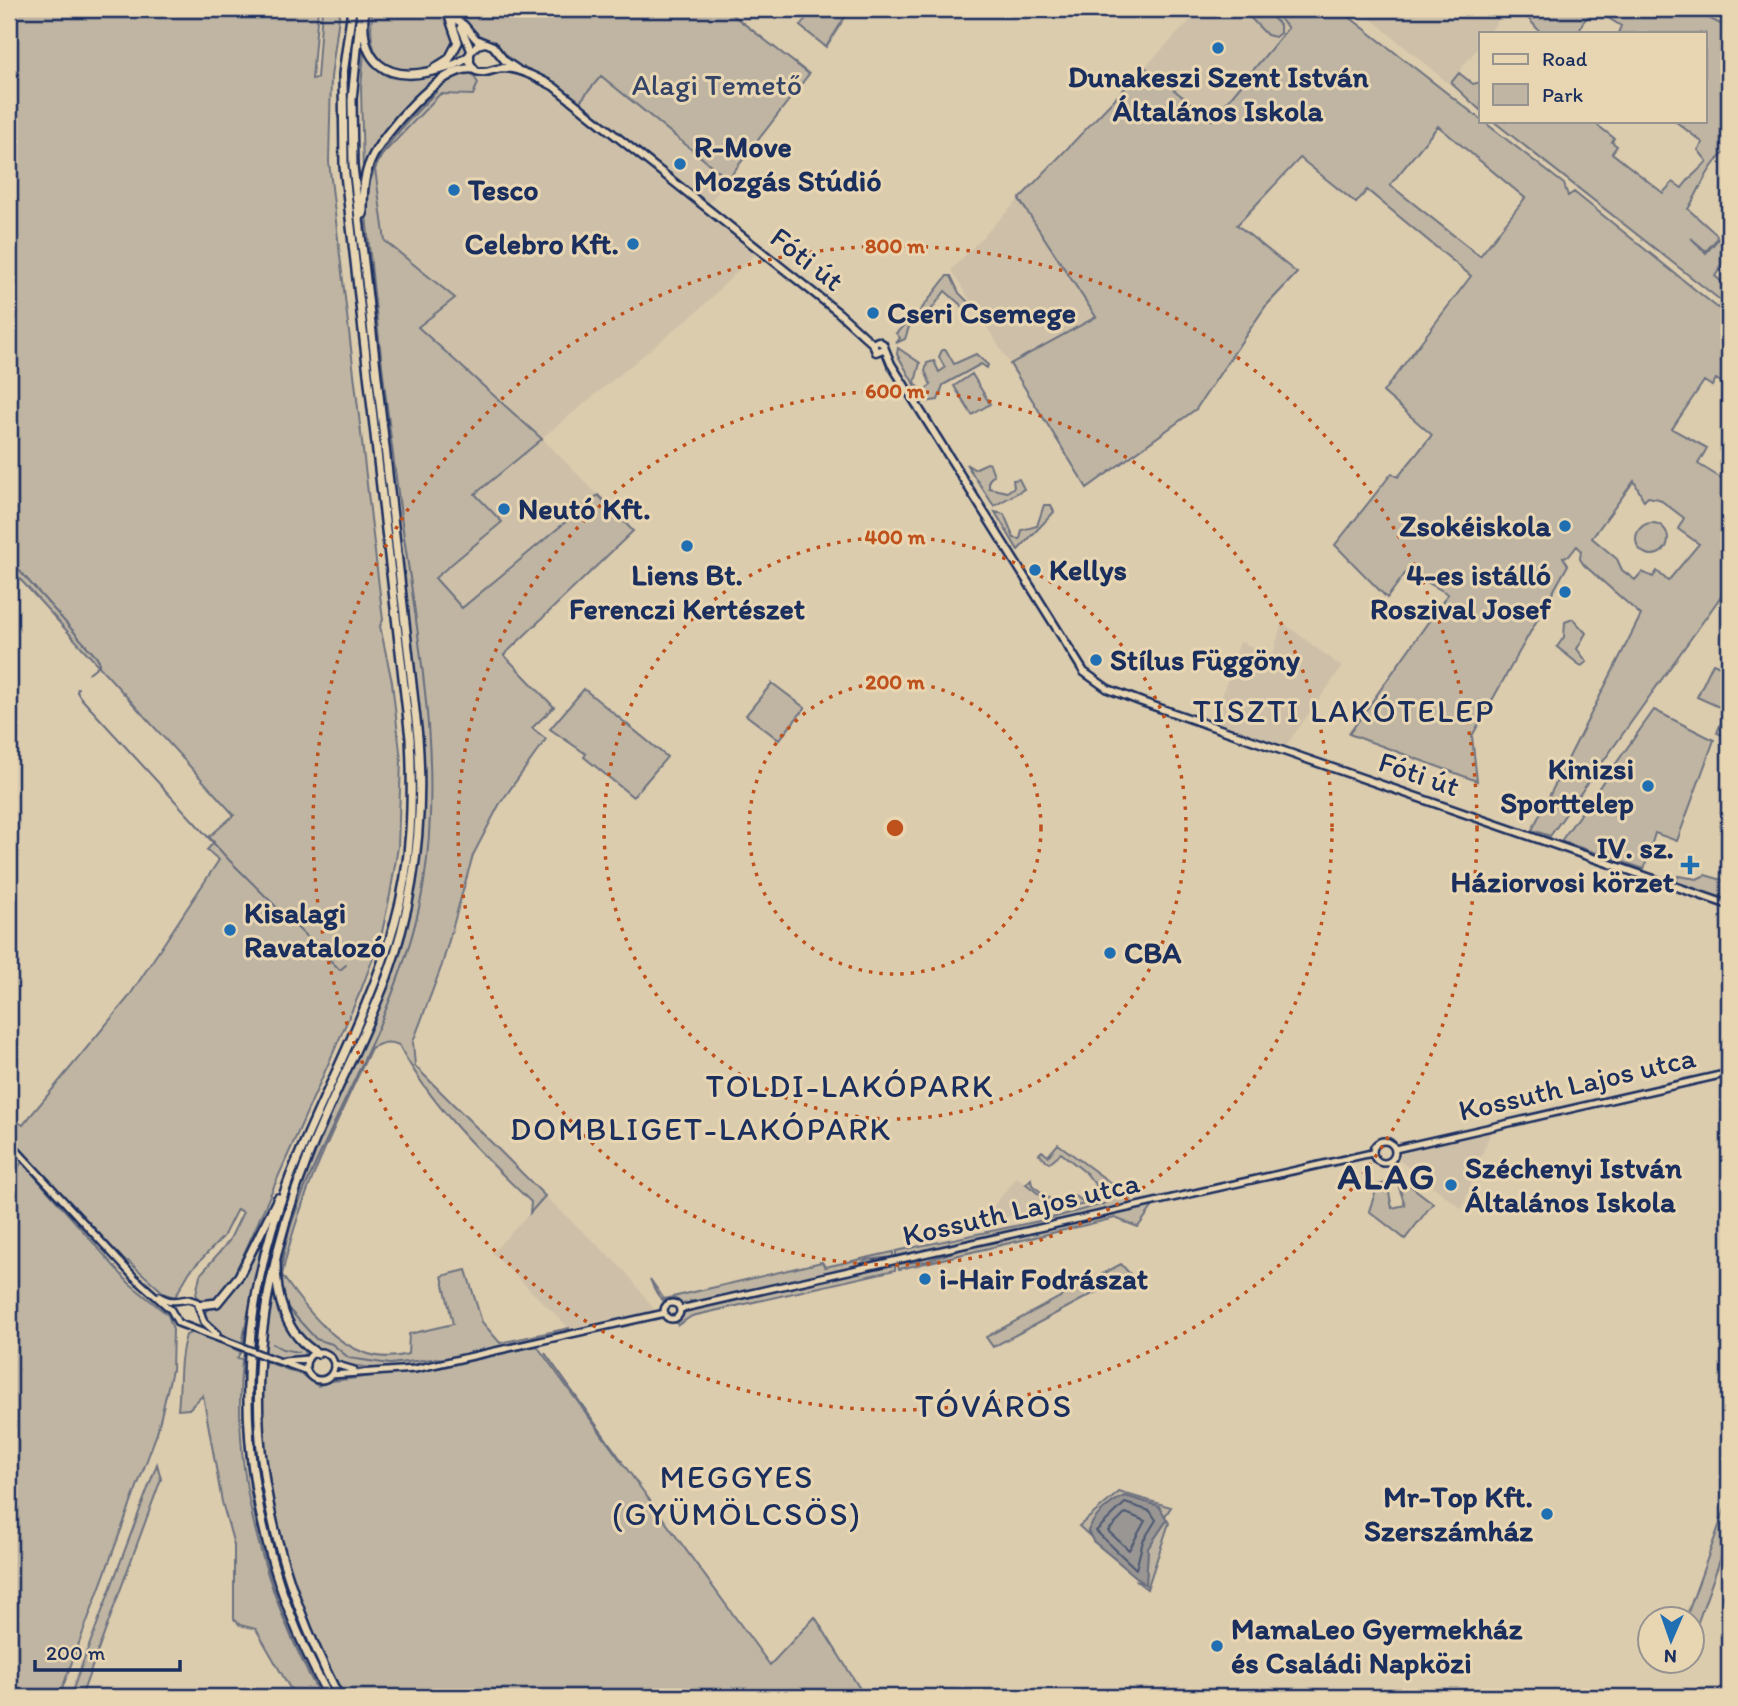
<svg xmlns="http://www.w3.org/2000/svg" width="1738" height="1706" font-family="Itim,sans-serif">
<rect width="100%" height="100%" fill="#dcccae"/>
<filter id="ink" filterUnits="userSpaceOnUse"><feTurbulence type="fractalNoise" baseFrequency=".0143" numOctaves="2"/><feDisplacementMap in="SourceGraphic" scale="14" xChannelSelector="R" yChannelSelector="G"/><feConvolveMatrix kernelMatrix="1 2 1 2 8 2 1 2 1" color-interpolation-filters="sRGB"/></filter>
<g filter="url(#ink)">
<path fill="#cec0a8" d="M1201 9H1304L1212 120 1145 67Z
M1359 9H1508L1489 33H1481V44L1449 84Z
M585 64 728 179 705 209 758 251 699 310 542 438 598 495 462 608 435 577 501 523 475 494 542 438 417 326 454 297 385 241 375 169 381 156 439 93 473 77H490L497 71 525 76 550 87Z
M1019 199 1097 317 1010 364 951 270Z
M1282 622 1342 667 1285 747 1213 722 1240 642 1273 654Z
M1491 1131 1462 1209 1399 1160 1401 1153Z
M1017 1177 1054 1206 996 1219V1224L989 1222 987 1216 991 1209Z
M545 1196 626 1272 655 1310 569 1328 492 1253Z"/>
<path fill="#bfb5a2" stroke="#6d7280" stroke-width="2" fill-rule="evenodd" d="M9 9H318L312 79 317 78 322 9H340L331 77 329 162 383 620 380 626 392 682 401 760 398 847 390 895 381 937 361 990 236 1272 224 1291 208 1303 201 1302 196 1294 200 1275 229 1241 243 1212 237 1209 223 1237 190 1271 175 1297 165 1294 128 1261 123 1262 9 1137V1117L23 1125 128 998 219 860 207 850 214 842 209 837 234 815 9 567Z
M373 9C418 9 446 0 468 48L464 56C456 63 444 65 433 68 383 83 365 55 373 9Z
M447 9H725L809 74 728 179 601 76 578 104 512 65 498 45 488 39H478Z
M793 9H827L845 17 826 47 800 26 806 18Z
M1242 9H1264L1280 25V33L1275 37 1267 35Z
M1272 9H1339L1564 184 1568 196 1574 192 1729 317V384L1727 386 1716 379 1712 386 1704 381 1672 429 1707 448 1698 464 1721 478 1729 467V585L1550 836 1532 830 1641 615 1584 565 1580 559 1581 550 1577 546 1569 556 1563 557 1568 565 1472 736 1477 781 1349 734 1448 594 1407 571 1387 598 1335 545 1392 473 1398 477 1432 435 1383 392 1471 276 1367 190 1356 203 1300 158 1237 225 1297 273 1265 307 1196 409 1087 488 1010 364 1096 317 1019 199 1145 67 1212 120 1288 28ZM1438 126 1525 198 1480 256 1390 185ZM1634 481 1644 501 1648 497 1659 499 1684 518 1678 529 1699 544 1668 581 1657 571 1653 577 1642 572 1635 580 1622 570 1617 559 1592 538Z
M1520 9H1595L1583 22 1579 33H1541Z
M1598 9H1690L1729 28V150C1708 163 1701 189 1688 209L1717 235 1716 240 1706 251 1691 238 1706 253 1719 238 1729 248V256L1715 276 1729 288V307L1493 121H1592L1614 138 1612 142 1617 146 1612 153 1663 193 1673 182 1682 188C1691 175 1699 171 1707 161L1698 150 1703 143 1675 121H1705V33H1618L1621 26 1597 11Z
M364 51C391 101 420 67 454 69L399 117 363 173 361 89Z
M471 72 478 83 473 95 440 94 381 156 375 169 385 241 455 298 418 327 542 439 475 494 502 522 435 578 462 608 598 495 633 531 504 655 554 707 532 728 546 739 499 805 473 855 442 965 413 1042 415 1066 545 1196 530 1213 531 1202C483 1156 430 1105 399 1045 388 1040 381 1043 371 1048 337 1122 299 1195 282 1275 310 1316 353 1370 408 1354L409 1334 453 1324 442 1276 466 1270 482 1322 500 1343 569 1328 568 1331 445 1359 435 1358 429 1362 383 1369 338 1364 329 1353 310 1347 293 1326 283 1308 278 1274 282 1241 311 1157 389 978 421 835 417 698 363 210 367 177 388 140 435 88 450 76Z
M1459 73 1473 84 1481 82V111L1451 83Z
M947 276H951L959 293 971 305 963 307 945 291 926 317 909 327 905 339 896 343 900 338 896 333 919 312Z
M898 348 920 363 915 382 922 392 931 385 925 371 927 363 934 361 939 372 945 368 939 357 942 350H946L954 364 976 354 988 365 987 368 981 364 943 385 938 400 924 402 897 354Z
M972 374 990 404 972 415 954 386Z
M987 463 990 464 994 475 989 480V488L1007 492 1014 487 1013 480 1019 479 1024 489 994 506 966 464 974 469Z
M1044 505H1051L1054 512 1018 550 995 512 1004 514 1014 538 1020 539 1022 530 1037 526Z
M1636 539a16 16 0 1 1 32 0a16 16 0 1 1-32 0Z
M1573 619 1586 633 1577 649 1587 662 1581 666 1557 647 1564 637 1565 622Z
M1713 663 1729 670V737L1717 733 1726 710 1697 697Z
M772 683 805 708 779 740 746 715Z
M584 689 667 757 633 797 584 757 586 754 550 729Z
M1654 710 1714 740 1677 841 1655 833 1644 869 1561 841Z
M1705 875 1729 882V902L1676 884 1678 876 1697 879Z
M1058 1144 1115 1186V1190L1103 1200 1054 1211V1206L1026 1184 1031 1179 1032 1185 1060 1207 1074 1195 1085 1203 1092 1198 1095 1200 1101 1192 1086 1173 1061 1153 1049 1163 1039 1154 1042 1151 1048 1156Z
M22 1162 129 1283 168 1315 173 1329 172 1370 157 1433 59 1697H9V1180Z
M1397 1181H1404L1433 1203 1405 1239 1369 1211 1378 1185 1387 1183 1392 1208 1405 1205Z
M1121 1191 1131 1198 1130 1205 896 1257V1251L1044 1220 1103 1204Z
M1153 1206 1138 1227 1115 1218 917 1265 899 1269 897 1264 926 1261 978 1244Z
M264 1232 242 1344 211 1329 204 1321V1313C238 1289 245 1269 264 1232Z
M893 1252V1257L866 1260 857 1266 703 1302 690 1301V1304C667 1309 658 1301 650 1279L664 1299 822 1262 825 1267Z
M895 1264V1270L692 1316 678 1325 672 1319 678 1313Z
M1121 1264 1130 1274 993 1347 986 1337Z
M272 1278 278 1312 305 1353 301 1359H282L263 1353Z
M196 1331 241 1352 237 1358 242 1359C231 1477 265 1595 321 1697H295L256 1629 240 1625 234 1619V1545L222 1502 203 1395 189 1409 178 1410C181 1385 178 1360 186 1335Z
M537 1346 770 1665 815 1617 865 1697H343C281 1595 260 1479 262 1360L302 1375 318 1386 332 1381 439 1368Z
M157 1464 161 1479 81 1697H70Z
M1119 1492 1171 1507 1165 1516 1158 1510 1088 1531 1092 1538 1079 1526Z
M1729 1498V1535L1694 1633 1692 1618H1686Z
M1167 1520 1169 1523 1147 1589 1135 1580 1146 1584 1148 1548Z"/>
<path fill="#999693" stroke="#676d7e" stroke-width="2" d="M1125 1496 1159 1506 1167 1520 1148 1548 1146 1585 1093 1541 1088 1531C1093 1517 1111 1501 1125 1496Z"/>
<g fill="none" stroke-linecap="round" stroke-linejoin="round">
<path stroke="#4d5873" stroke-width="2" d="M1125 1503 1150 1511 1156 1520 1143 1541 1136 1569 1096 1531Z
M1126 1513 1145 1521 1129 1550 1108 1531Z"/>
<path stroke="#676d7e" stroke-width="2" d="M367 195C374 151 407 122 437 91
M9 559 99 660V665L89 673
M78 688 77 692 80 697 229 860 340 970 346 965
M281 1288C278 1234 316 1164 338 1115 373 1041 411 964 424 882 442 763 419 642 402 523 388 421 376 318 366 215
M286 1306 316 1339 332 1344 349 1358 390 1364 432 1359
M245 1328C236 1464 256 1577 321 1697
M273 1344 282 1349 298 1352
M545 1353 622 1461"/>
<g stroke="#1b2f5e" stroke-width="10">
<path id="minor" d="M1373 1152a11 11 0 1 1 22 0a11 11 0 1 1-22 0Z
M9 1142 134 1277 171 1310 178 1323 242 1347
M1395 1149 1729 1073
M159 1296C170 1303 176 1301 188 1299L197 1302 204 1322 217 1334
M664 1311a8 8 0 1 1 16 0a8 8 0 1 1-16 0Z
M680 1309 1372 1153
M306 1366a14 14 0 1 1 28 0a14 14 0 1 1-28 0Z
M267 1357 307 1371
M284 1361 308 1359
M334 1364 354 1370
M331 1375 415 1369 665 1313"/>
</g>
<g stroke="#1b2f5e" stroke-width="11">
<path id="major" d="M441 9 464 25 476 39 493 46 505 61 517 69
M461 27 471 50
M485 43 477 45 470 53V63L476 71C487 75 493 68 504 68 521 69 538 78 553 86L839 313 873 344
M883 349 876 352 873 344 878 341 883 344 891 364 1084 672 1108 689 1142 702 1729 905"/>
</g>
<g stroke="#1b2f5e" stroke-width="12">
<path id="highway" d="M364 16C361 61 385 81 428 72 443 69 457 66 469 56
M435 68 449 59 458 42 448 13
M363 214C363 196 363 177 371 160 383 133 442 64 473 69
M276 1262C276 1296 285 1335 317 1353
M200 1305 217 1303 239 1276 278 1198
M329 1697C240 1533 220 1353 290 1177 324 1091 370 1011 395 922 412 863 413 799 410 738L344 166 343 74 352 9
M339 1697C244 1512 232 1351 308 1157 332 1096 364 1038 387 977 415 900 424 819 418 737L353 166 352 100 361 9"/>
</g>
<use href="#minor" stroke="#e8d6b3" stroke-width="5"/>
<use href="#major" stroke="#e8d6b3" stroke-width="6"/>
<use href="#highway" stroke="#e8d6b3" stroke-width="7"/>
<g stroke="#1b2f5e" stroke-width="10" stroke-linecap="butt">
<path id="minor-bridge" d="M242 1347 267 1357"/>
</g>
<use href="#minor-bridge" stroke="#e8d6b3" stroke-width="5"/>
</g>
</g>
<g fill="none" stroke="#bf511c" stroke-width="3.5" stroke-dasharray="3.5 7">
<circle cx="895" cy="828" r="146"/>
<circle cx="895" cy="828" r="291"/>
<circle cx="895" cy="828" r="437"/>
<circle cx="895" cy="828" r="582"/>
</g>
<g fill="#1f6fb2" stroke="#e8d6b3" stroke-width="2.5">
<circle cx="1218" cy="48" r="7"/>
<circle cx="680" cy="164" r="7"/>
<circle cx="454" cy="190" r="7"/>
<circle cx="633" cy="244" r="7"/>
<circle cx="873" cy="313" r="7"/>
<circle cx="504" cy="509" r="7"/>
<circle cx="1565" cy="526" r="7"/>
<circle cx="687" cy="546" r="7"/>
<circle cx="1035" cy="570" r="7"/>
<circle cx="1565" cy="592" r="7"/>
<circle cx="1096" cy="660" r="7"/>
<circle cx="1648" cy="786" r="7"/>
<path d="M1686.5 854.5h7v7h7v7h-7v7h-7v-7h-7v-7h7z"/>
<circle cx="230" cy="930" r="7"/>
<circle cx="1110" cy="953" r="7"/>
<circle cx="1451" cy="1185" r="7"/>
<circle cx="925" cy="1279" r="7"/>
<circle cx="1547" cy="1514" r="7"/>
<circle cx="1217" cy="1646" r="7"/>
</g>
<g text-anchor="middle" stroke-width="6" stroke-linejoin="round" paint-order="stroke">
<g font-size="30" font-weight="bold" fill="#1b2f5e" stroke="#e8d6b3" text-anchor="start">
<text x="1218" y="87" text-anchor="middle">Dunakeszi Szent István<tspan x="1218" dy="34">Általános Iskola</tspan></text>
<text x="694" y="157">R-Move<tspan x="694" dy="34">Mozgás Stúdió</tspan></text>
<text x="468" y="200">Tesco</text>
<text x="619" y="254" text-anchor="end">Celebro Kft.</text>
<text x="887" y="323">Cseri Csemege</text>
<text x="518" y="519">Neutó Kft.</text>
<text x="1551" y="536" text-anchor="end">Zsokéiskola</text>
<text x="1049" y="580">Kellys</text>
<text x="687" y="585" text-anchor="middle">Liens Bt.<tspan x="687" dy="34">Ferenczi Kertészet</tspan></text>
<text x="1551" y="585" text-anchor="end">4-es istálló<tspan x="1551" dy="34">Roszival Josef</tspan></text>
<text x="1110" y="670">Stílus Függöny</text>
<text x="1634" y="779" text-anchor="end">Kinizsi<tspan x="1634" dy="34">Sporttelep</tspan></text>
<text x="1674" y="858" text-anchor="end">IV. sz.<tspan x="1674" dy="34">Háziorvosi körzet</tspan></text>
<text x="244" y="923">Kisalagi<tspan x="244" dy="34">Ravatalozó</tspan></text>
<text x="1124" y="963">CBA</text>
<text x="1465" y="1178">Széchenyi István<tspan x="1465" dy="34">Általános Iskola</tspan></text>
<text x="939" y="1289">i-Hair Fodrászat</text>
<text x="1533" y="1507" text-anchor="end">Mr-Top Kft.<tspan x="1533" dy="34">Szerszámház</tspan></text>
<text x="1231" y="1639">MamaLeo Gyermekház<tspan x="1231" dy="34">és Családi Napközi</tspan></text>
</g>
<g font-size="30" fill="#344368" stroke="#e8d6b3">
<text x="717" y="95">Alagi Temető</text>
</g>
<g font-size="30" fill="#1b2f5e" stroke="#e8d6b3">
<text transform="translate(807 259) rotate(38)" y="10">Fóti út</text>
<text transform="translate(1419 774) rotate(19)" y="10">Fóti út</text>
<text transform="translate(1577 1084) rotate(-13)" y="10">Kossuth Lajos utca</text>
<text transform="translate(1021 1209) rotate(-13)" y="10">Kossuth Lajos utca</text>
</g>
<g font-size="32" letter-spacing="2" fill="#1b2f5e" stroke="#e8d6b3">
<text x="1344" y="722">TISZTI LAKÓTELEP</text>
<text x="850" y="1097">TOLDI-LAKÓPARK</text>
<text x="701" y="1140">DOMBLIGET-LAKÓPARK</text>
<text x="737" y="1488">MEGGYES<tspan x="737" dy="37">(GYÜMÖLCSÖS)</tspan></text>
</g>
<g font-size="33" letter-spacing="2" fill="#1b2f5e" stroke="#e8d6b3">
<text x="994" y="1417">TÓVÁROS</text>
</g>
<g font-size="37" font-weight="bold" letter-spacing="2" fill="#1b2f5e" stroke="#e8d6b3">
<text x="1387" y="1189">ALAG</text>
</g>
</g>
<circle cx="895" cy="828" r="10" fill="#bf511c" stroke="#e8d6b3" stroke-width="3.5"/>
<g font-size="21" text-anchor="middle" font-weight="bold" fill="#bf511c" stroke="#e8d6b3" stroke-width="6" stroke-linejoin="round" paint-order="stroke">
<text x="895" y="253">800 m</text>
<text x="895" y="398">600 m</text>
<text x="895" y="544">400 m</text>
<text x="895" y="689">200 m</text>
</g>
<rect width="1738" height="1706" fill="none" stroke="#e8d6b3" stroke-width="35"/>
<rect x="18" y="18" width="1703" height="1671" fill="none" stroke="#1b2f5e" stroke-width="2.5" filter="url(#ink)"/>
<rect x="1479" y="32" width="228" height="91" fill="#e8d6b3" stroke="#969391" stroke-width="2"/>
<rect x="1493" y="54" width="35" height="10" fill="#e8d6b3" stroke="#969391" stroke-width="2"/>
<text x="1542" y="66" font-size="21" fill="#1b2f5e">Road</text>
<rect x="1493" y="84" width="35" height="21" fill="#bfb5a2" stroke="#969391" stroke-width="2"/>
<text x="1542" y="102" font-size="21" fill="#1b2f5e">Park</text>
<g transform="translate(1671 1640) rotate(182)"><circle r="33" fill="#e8d6b3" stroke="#969391" stroke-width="2"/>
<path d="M0-5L12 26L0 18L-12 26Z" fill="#1f6fb2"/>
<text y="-10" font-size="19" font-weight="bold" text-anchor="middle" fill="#1b2f5e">N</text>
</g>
<path d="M35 1660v10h145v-10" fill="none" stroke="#1b2f5e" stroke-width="3.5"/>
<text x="46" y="1660" font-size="21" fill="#1b2f5e" stroke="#e8d6b3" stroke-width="5" paint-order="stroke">200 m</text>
</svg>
